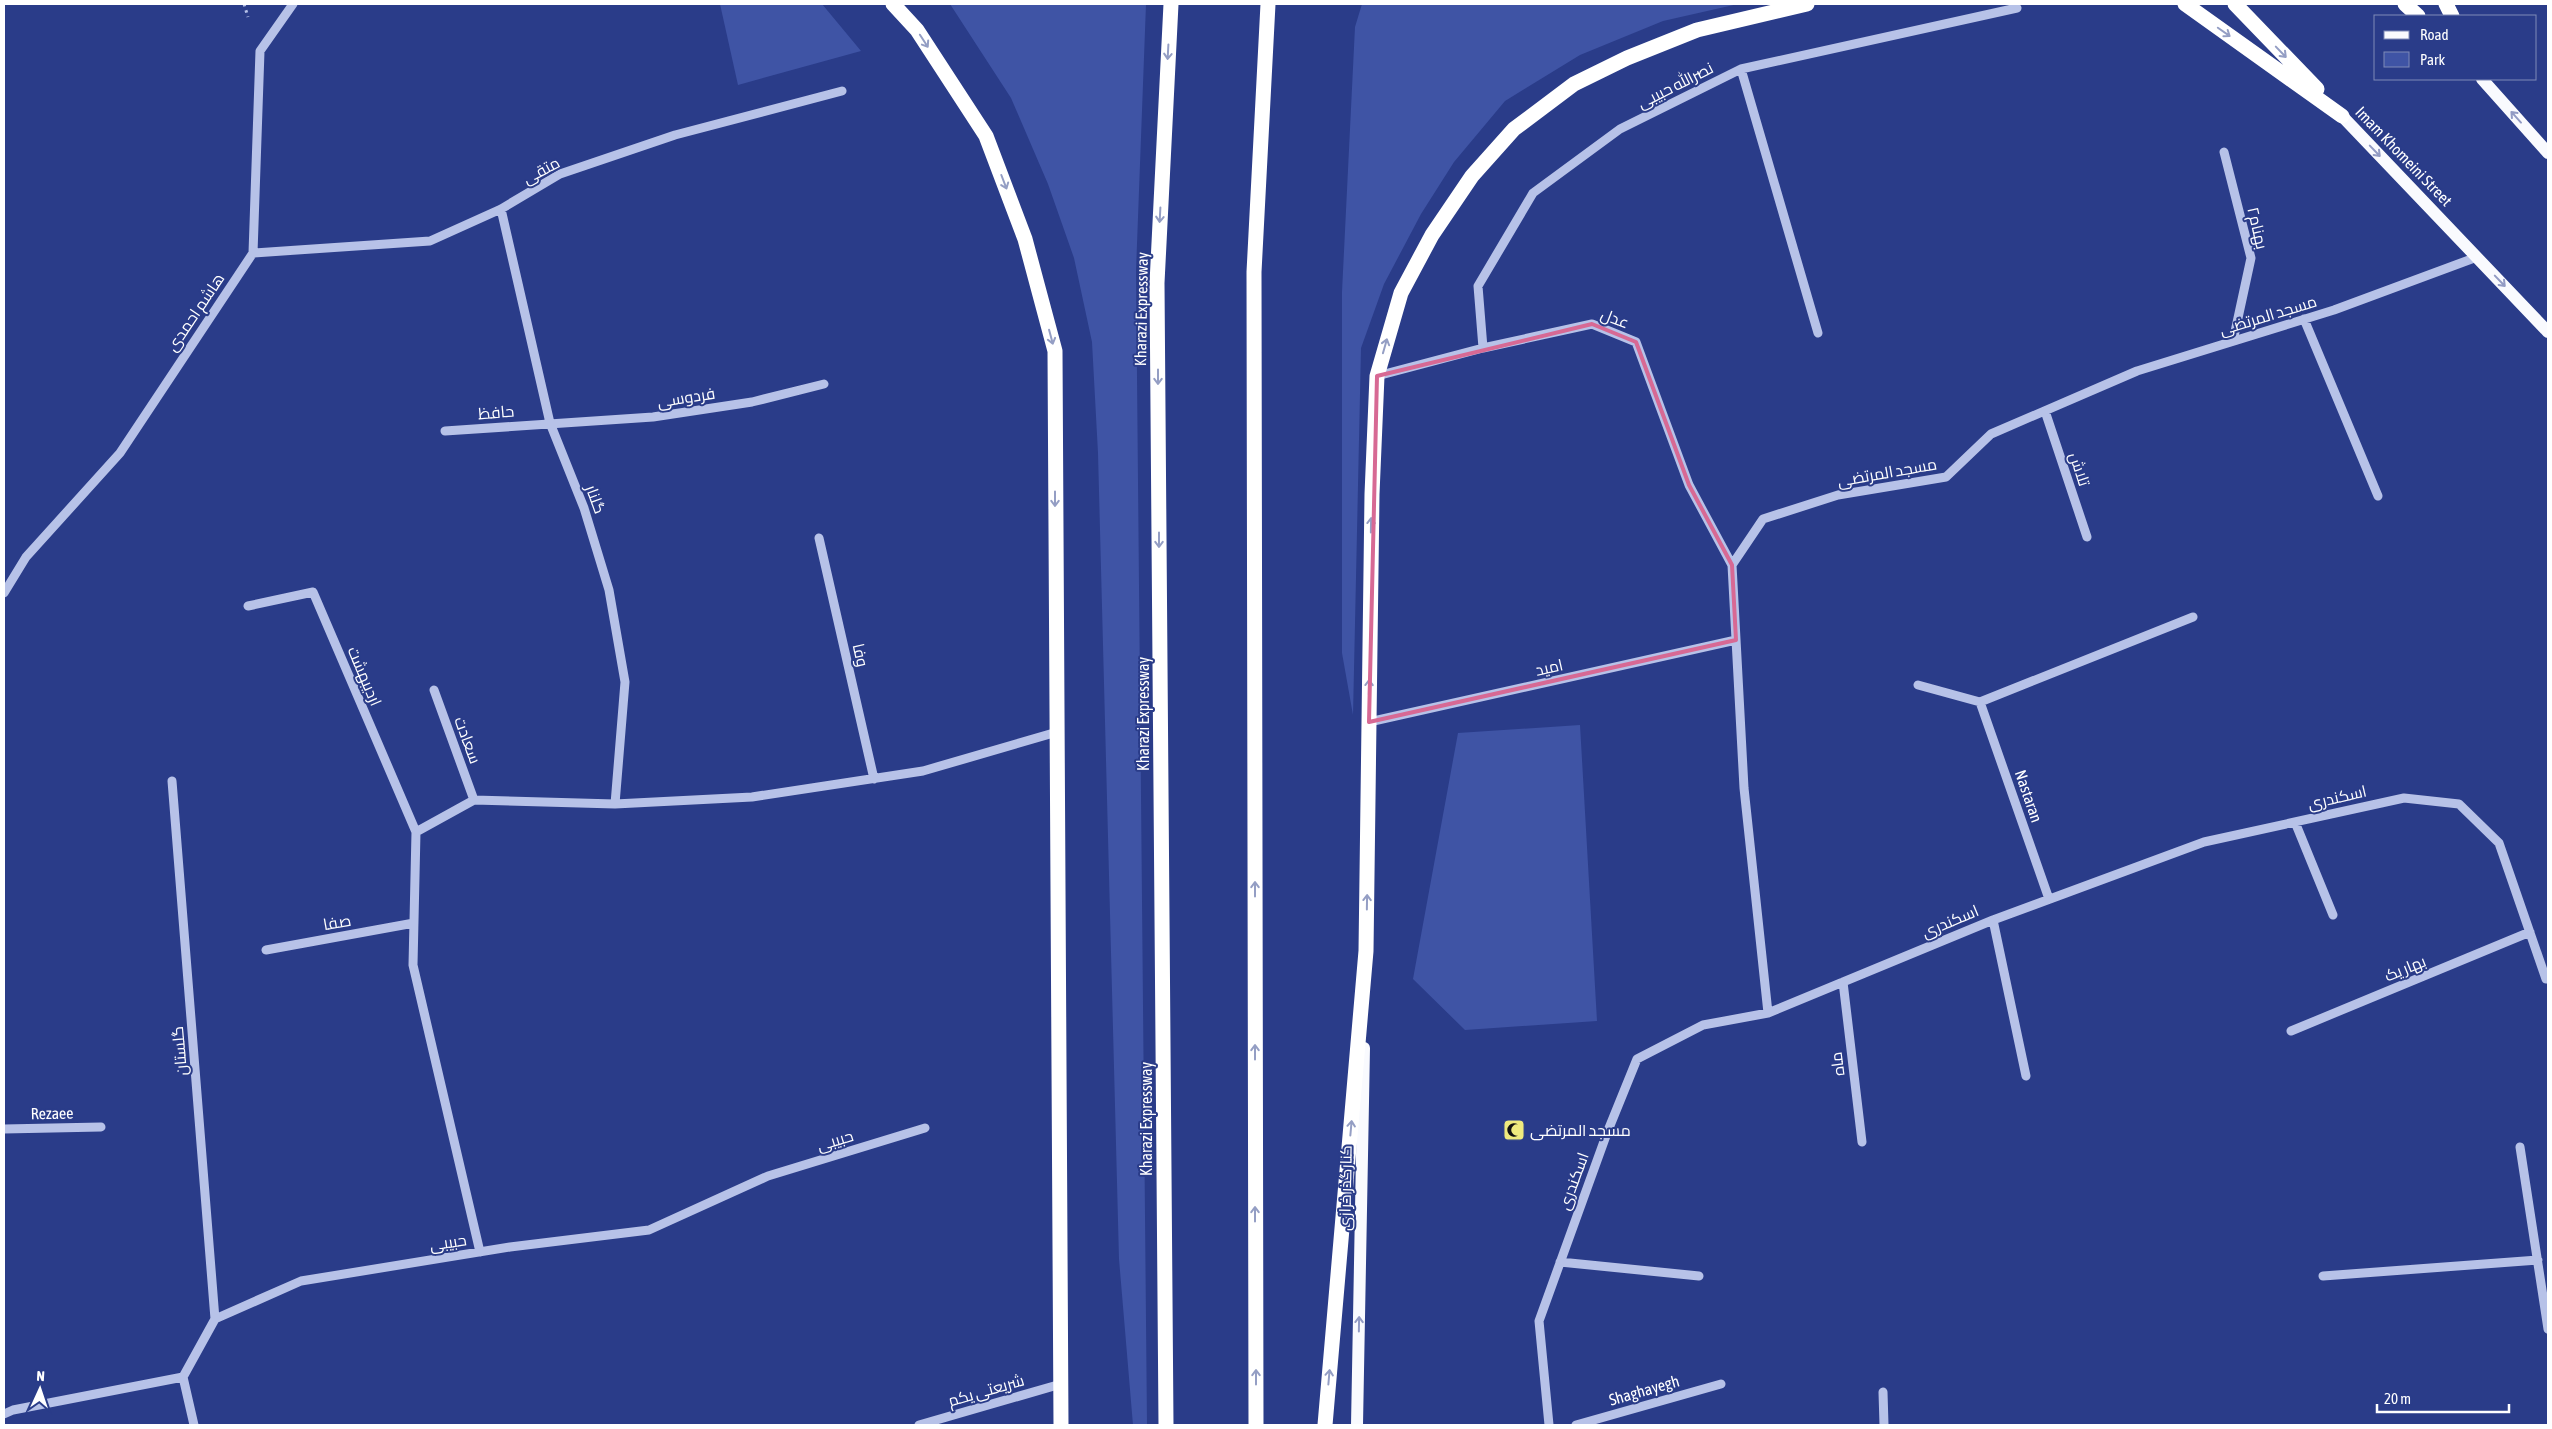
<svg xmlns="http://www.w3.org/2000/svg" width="2552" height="1429" font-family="'Asap Condensed',Cairo,sans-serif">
<rect width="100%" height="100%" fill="#2a3c89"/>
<path fill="#3f54a5" d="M720 4H822L861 51 738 85Z
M950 4H1146L1136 271 1147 1425H1133L1119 1259 1098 453 1092 342 1074 258 1048 184 1011 98Z
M1362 4H1738L1663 21 1580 55 1505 101 1454 162 1421 214 1384 284 1361 348 1353 715 1342 653V292L1355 27Z
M1580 725 1597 1021 1465 1030 1413 979 1458 733Z"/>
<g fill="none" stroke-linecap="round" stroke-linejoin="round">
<path stroke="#b7c2e8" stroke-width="3" stroke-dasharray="2.5 4" stroke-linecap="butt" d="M244 4 248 17"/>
<path stroke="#b7c2e8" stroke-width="9" d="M1741 69 1818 333
M2224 152 2251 258 2233 341
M501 209 550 423 584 508 609 590 625 682 615 804
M253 253 430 241 501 209 560 174 675 135 842 91
M2304 319 2378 496
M1483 348 1478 286 1533 193 1620 129 1741 69 2017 8
M1377 376 1483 348 1592 324 1636 342 1689 485 1732 565
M2045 411 2087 537
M445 431 653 417 752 402 824 384
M819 538 874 779
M4 593 26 557 120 453 253 253 260 51 293 4
M248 606 313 592 416 832
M1918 685 1980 702 2193 617
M434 690 474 800
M1980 702 2049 899
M1369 722 1736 640
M172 781 215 1319
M2295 822 2333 915
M1993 920 2026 1076
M266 950 414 923
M1843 982 1862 1142
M1768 1013 1744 788 1732 565 1763 519 1838 495 1946 477 1991 434 2137 371 2334 310 2477 257
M2291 1031 2530 932
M4 1129 101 1127
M2520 1147 2548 1329
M480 1252 413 965 416 832 474 800 615 804 752 797 923 771 1057 732
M1560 1262 1699 1276
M2323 1276 2538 1260
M183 1377 194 1425
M1883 1392 1884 1425
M4 1414 13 1410 183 1377 215 1319 301 1281 510 1247 649 1230 768 1176 925 1128
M919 1425 1061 1384
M1549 1425 1539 1321 1607 1133 1637 1059 1703 1025 1768 1013 1993 920 2204 842 2404 798 2459 804 2499 843 2546 979H2548
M1576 1425 1721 1384"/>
<path stroke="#f9fafe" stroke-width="12" d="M2482 79 2548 153
M2342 116 2548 332
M1357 1425 1364 1048"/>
<path stroke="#fff" stroke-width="15" d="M893 4 917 30 986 136 1025 239 1055 351 1061 1425
M2185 4 2342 116
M2235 4 2317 89
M2405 4 2418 16
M2446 4 2452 16
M1166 1425 1157 283 1171 4
M1256 1425 1254 272 1268 4
M1325 1425 1366 951 1372 494 1377 376 1401 293 1432 235 1472 176 1514 129 1574 84 1627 58 1697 30 1807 4"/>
</g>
<defs><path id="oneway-shaft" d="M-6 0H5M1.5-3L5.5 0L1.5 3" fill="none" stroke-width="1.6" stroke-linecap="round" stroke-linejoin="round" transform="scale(1.25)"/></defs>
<g stroke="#949ec4">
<use href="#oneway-shaft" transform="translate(2224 32) rotate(35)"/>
<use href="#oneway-shaft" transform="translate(924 41) rotate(57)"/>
<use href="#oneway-shaft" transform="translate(1168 52) rotate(93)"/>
<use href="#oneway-shaft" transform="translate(2281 52) rotate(46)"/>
<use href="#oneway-shaft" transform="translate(1004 182) rotate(69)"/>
<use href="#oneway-shaft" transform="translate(1160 215) rotate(93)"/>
<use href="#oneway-shaft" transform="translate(1051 337) rotate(75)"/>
<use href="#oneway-shaft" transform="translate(1385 346) rotate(-74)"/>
<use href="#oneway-shaft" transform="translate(1158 377) rotate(90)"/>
<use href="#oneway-shaft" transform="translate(1055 499) rotate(90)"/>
<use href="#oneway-shaft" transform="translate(1371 525) rotate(-89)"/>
<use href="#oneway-shaft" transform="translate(1159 540) rotate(90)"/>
<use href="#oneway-shaft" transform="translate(1369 687) rotate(-89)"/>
<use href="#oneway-shaft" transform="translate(1255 889) rotate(-90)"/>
<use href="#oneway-shaft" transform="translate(1367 902) rotate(-89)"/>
<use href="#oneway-shaft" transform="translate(1255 1052) rotate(-90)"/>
<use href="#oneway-shaft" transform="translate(1351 1128) rotate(-85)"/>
<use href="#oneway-shaft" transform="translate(1255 1214) rotate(-90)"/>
<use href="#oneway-shaft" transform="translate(1256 1377) rotate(-90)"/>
<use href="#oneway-shaft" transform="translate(1329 1377) rotate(-85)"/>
</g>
<g stroke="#929bc4">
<use href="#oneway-shaft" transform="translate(2516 117) rotate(-132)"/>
<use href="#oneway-shaft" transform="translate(2375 151) rotate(46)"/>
<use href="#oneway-shaft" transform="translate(2500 281) rotate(46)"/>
<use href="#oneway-shaft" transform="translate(1359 1324) rotate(-89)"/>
</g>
<path fill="none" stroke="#d76994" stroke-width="4" stroke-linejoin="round" d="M1592 324 1636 342 1689 485 1732 565 1736 640 1369 722 1377 376Z"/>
<defs>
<g id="mosque-square" transform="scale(1.125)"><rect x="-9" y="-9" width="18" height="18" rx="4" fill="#efea7e" stroke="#2a3c89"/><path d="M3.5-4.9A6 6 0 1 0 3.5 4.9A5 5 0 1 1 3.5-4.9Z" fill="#111"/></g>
</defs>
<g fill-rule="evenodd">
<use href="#mosque-square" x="1514" y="1130"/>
</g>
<g text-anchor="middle" stroke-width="4" stroke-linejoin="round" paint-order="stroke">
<g font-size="16" fill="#fff" stroke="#2a3c89">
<text transform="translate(1675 85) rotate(-27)" y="6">نصرالله حبیبی</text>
<text transform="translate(2404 156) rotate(46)" y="6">Imam Khomeini Street</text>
<text transform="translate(541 170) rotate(-28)" y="6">متقی</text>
<text transform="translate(2258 228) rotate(77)" y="6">بهنام۲</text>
<text transform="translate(1141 309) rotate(-89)" y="6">Kharazi Expressway</text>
<text transform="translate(195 312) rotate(-56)" y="6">هاشم احمدی</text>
<text transform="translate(2268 315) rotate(-17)" y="6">مسجد المرتضی</text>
<text transform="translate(1615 318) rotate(21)" y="6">عدل</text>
<text transform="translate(686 397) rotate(-9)" y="6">فردوسی</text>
<text transform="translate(496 412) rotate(-5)" y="6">حافظ</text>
<text transform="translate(2080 469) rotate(72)" y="6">تلاش</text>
<text transform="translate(1887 472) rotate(-10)" y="6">مسجد المرتضی</text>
<text transform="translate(596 499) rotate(70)" y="6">گلنار</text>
<text transform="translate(861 655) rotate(77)" y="6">وفا</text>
<text transform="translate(1549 667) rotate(-13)" y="6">امید</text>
<text transform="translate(365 676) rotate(67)" y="6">اردیبهشت</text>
<text transform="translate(1143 714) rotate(-90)" y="6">Kharazi Expressway</text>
<text transform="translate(468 740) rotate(70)" y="6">سعادت</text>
<text transform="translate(2029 796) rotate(71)" y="6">Nastaran</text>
<text transform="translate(2337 797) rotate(-13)" y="6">اسکندری</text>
<text transform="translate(1950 921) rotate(-23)" y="6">اسکندری</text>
<text transform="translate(337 922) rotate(-10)" y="6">صفا</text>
<text transform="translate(2405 968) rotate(-22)" y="6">بهار یک</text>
<text transform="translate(179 1051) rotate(-95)" y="6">گلستان</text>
<text transform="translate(1837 1064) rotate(-97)" y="6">ماه</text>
<text transform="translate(52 1113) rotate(-1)" y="6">Rezaee</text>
<text transform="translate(1146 1119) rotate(-90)" y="6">Kharazi Expressway</text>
<text transform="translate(835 1140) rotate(-17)" y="6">حبیبی</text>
<text transform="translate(1573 1181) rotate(-70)" y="6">اسکندری</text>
<text transform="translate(1345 1188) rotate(-89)" y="6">کنارگذر خرازی</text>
<text transform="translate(448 1242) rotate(-9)" y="6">حبیبی</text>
<text transform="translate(986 1390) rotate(-16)" y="6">شریعتی یکم</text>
<text transform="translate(1644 1390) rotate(-16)" y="6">Shaghayegh</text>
</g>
<g font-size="16" fill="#fff" stroke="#2a3c89" text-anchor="start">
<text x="1530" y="1136">مسجد المرتضی</text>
</g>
</g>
<rect width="2552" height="1429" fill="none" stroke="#ffffff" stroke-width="10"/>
<rect x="2374" y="15" width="162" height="65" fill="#2a3c89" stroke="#7f8ab8"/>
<rect x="2384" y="31" width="25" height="8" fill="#f9fafe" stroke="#7f8ab8"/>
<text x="2420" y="40" font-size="15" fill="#ffffff">Road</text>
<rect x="2384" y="52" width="25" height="15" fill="#3f54a5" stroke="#7f8ab8"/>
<text x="2420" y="65" font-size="15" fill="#ffffff">Park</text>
<g transform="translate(40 1389) rotate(3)" stroke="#2a3c89" stroke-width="4" paint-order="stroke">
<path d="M0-4L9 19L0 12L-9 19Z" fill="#ffffff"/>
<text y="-8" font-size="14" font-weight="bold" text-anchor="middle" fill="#ffffff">N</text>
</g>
<path d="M2377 1404v8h132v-8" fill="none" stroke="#ffffff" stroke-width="2.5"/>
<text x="2384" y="1404" font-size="15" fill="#ffffff" stroke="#2a3c89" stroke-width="4" paint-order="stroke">20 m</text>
</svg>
